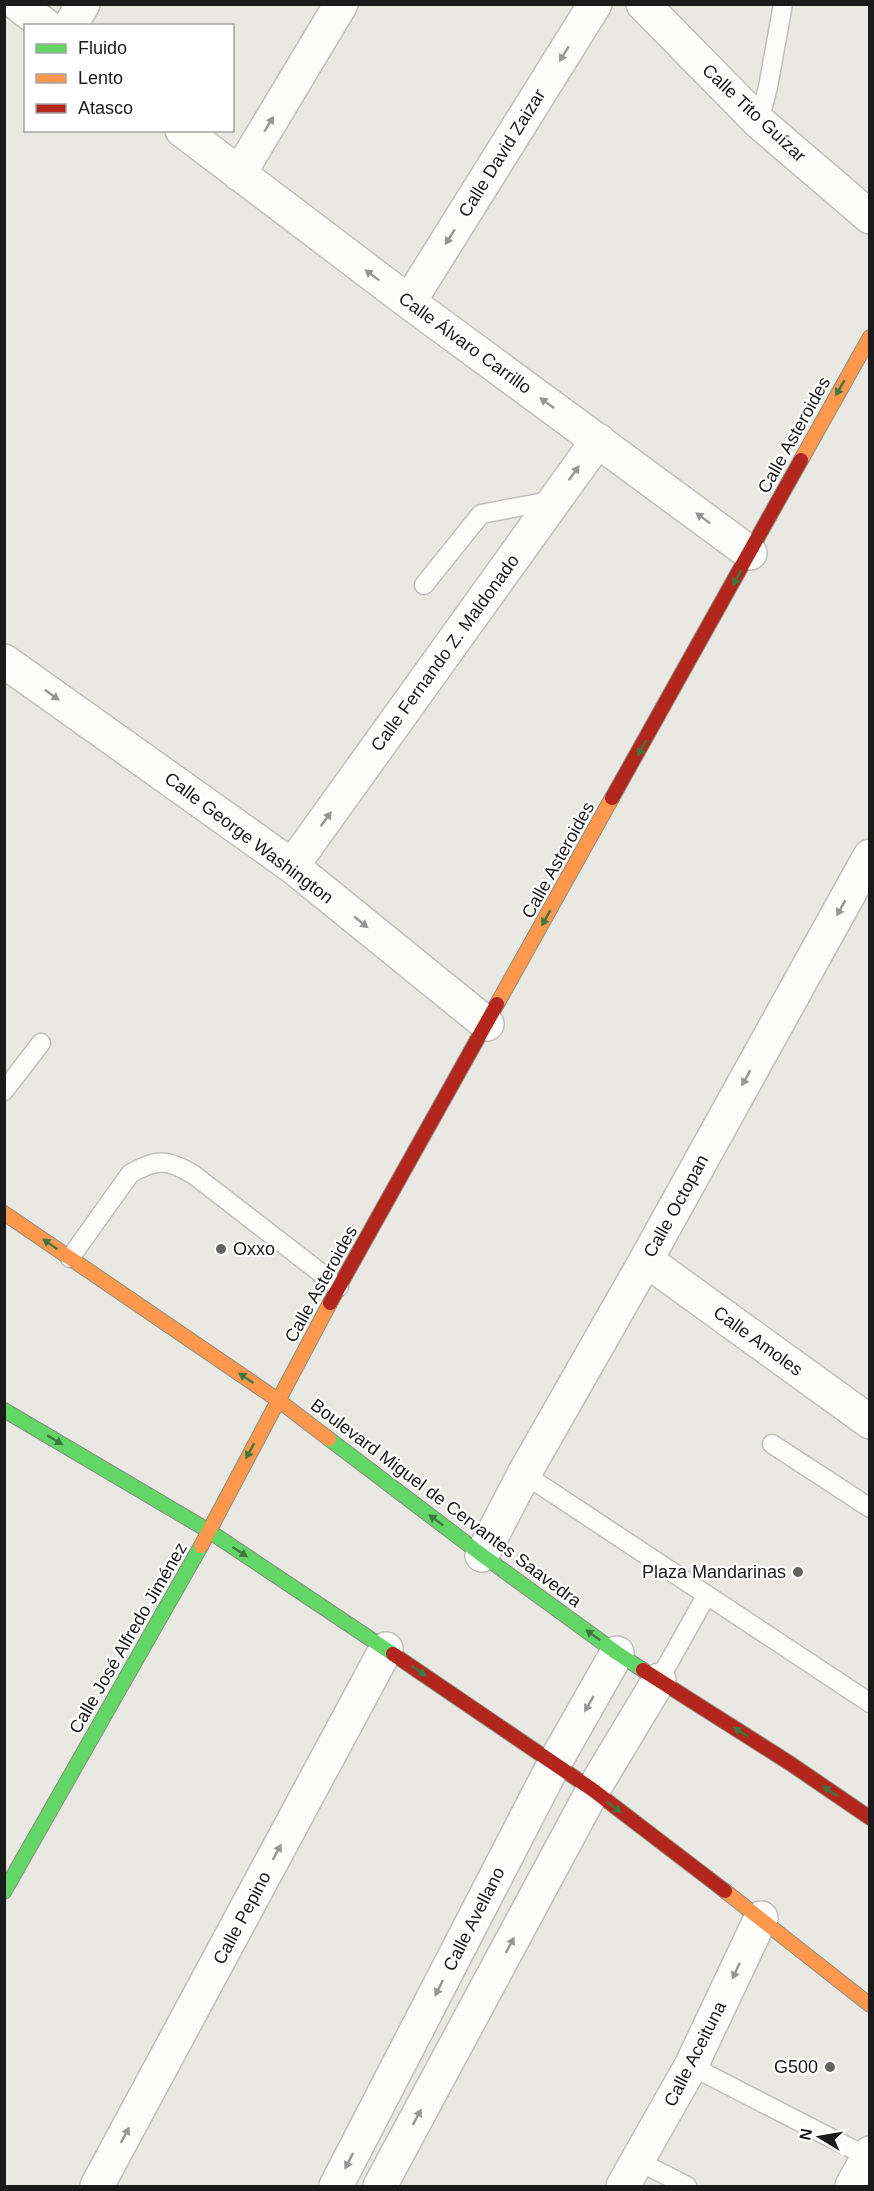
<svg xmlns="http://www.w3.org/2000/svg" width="874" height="2191" font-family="Helvetica,sans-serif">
<rect width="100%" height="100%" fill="#e9e8e3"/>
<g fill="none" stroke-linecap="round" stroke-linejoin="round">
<g stroke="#c0bfbd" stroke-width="21">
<path id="lane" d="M759 122 768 87 783 4
M424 585 481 514 555 500
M4 1091 41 1043
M70 1258 130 1174C157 1158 168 1159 194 1175L339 1287
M772 1444 870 1508
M524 1474 870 1703
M659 1680 706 1596
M691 2066 868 2157
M638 2161 687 2186"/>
</g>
<g stroke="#c0bfbd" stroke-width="36">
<path id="street" d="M18 4 46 26
M643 4 759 122 870 217
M70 26 83 4
M182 130 409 302 750 553
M239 174 341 4
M409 302 595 4
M4 661 292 866 487 1024
M292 866 598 440
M646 1260 870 1422
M482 1555 524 1474 646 1260 870 856
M97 2186 386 1649
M336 2186 554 1764 617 1653
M380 2186 593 1790 659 1680
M623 2186 691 2066 761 1918
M852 2186 870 2153"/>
</g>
<g stroke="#8a8f7e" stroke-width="16">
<path id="fast" d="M4 1410 209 1531 393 1654
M329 1439 482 1555 617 1653 643 1670
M4 1892 201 1546"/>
</g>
<g stroke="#8a8f7e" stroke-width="16">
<path id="slow" d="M801 460 870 337
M497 1004 612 798
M4 1213 278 1400 329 1439
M201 1546 330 1303
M725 1891 870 2005"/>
</g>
<g stroke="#8a8f7e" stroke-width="16">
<path id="jam" d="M612 798 801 460
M330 1303 497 1004
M393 1654 593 1790 725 1891
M643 1670 791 1764 870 1818"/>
</g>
<use href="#lane" stroke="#fcfcfb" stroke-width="18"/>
<use href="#street" stroke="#fcfcfb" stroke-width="33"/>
<use href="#fast" stroke="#63d668" stroke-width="14"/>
<use href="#slow" stroke="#ff974d" stroke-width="14"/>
<use href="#jam" stroke="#b3261e" stroke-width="14"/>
</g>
<defs><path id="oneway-solid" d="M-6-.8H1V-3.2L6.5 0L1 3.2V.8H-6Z" transform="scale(1.5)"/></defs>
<g fill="#969696">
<use href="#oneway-solid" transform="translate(564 54) rotate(122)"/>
<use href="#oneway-solid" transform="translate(269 124) rotate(-59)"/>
<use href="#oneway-solid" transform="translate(450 237) rotate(122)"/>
<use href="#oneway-solid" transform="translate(372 275) rotate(-143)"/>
<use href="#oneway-solid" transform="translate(547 403) rotate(-144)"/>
<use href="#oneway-solid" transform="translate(574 473) rotate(-54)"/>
<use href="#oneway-solid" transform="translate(703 518) rotate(-143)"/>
<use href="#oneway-solid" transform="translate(52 695) rotate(36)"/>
<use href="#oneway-solid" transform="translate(326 819) rotate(-54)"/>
<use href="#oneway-solid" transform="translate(841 908) rotate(119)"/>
<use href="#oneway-solid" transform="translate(361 922) rotate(39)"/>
<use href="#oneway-solid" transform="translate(746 1078) rotate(119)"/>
<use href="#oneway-solid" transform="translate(589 1704) rotate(120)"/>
<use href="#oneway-solid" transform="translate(277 1852) rotate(-62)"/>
<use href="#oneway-solid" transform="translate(510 1945) rotate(-62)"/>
<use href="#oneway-solid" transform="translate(736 1971) rotate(115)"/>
<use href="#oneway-solid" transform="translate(439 1988) rotate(117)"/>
<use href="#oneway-solid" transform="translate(417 2117) rotate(-62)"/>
<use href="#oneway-solid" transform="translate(125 2135) rotate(-62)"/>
<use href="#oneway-solid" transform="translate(349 2161) rotate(117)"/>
</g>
<g fill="#3e7841">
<use href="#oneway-solid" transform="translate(840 388) rotate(120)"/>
<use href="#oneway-solid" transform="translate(737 578) rotate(119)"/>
<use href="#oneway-solid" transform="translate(642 748) rotate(119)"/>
<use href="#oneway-solid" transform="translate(546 918) rotate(119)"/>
<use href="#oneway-solid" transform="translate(50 1244) rotate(-145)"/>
<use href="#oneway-solid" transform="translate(246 1378) rotate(-146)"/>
<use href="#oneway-solid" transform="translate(55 1440) rotate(31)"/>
<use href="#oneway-solid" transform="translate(250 1451) rotate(118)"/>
<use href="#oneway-solid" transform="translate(436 1520) rotate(-143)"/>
<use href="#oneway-solid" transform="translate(240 1552) rotate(33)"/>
<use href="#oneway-solid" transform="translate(593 1635) rotate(-144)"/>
<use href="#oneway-solid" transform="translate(419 1671) rotate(34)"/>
<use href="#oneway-solid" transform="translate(741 1732) rotate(-148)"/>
<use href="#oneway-solid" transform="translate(830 1791) rotate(-146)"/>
<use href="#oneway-solid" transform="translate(614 1807) rotate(37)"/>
</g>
<g fill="#626260" stroke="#fff" stroke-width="2">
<circle cx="221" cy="1249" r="6"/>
<circle cx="798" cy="1572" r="6"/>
<circle cx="830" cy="2067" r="6"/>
</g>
<g text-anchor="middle" stroke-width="4.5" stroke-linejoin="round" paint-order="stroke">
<g font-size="18" fill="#1a1a1a" stroke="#fff">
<text transform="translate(754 113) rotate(43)" y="6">Calle Tito Guízar</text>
<text transform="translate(502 153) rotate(-58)" y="6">Calle David Zaizar</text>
<text transform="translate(465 343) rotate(36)" y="6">Calle Álvaro Carrillo</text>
<text transform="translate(794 435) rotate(-61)" y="6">Calle Asteroides</text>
<text transform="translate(445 653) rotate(-54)" y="6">Calle Fernando Z. Maldonado</text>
<text transform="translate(249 838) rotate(37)" y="6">Calle George Washington</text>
<text transform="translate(558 860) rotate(-61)" y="6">Calle Asteroides</text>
<text transform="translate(676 1206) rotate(-61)" y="6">Calle Octopan</text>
<text transform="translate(321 1284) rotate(-61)" y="6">Calle Asteroides</text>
<text transform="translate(758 1341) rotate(36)" y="6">Calle Amoles</text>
<text transform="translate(446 1503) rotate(37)" y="6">Boulevard Miguel de Cervantes Saavedra</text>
<text transform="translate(128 1638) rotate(-60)" y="6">Calle José Alfredo Jiménez</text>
<text transform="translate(242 1918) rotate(-62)" y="6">Calle Pepino</text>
<text transform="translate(474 1919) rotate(-63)" y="6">Calle Avellano</text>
<text transform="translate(695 2054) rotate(-63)" y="6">Calle Aceituna</text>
</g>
<g font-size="18" fill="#1a1a1a" stroke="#fff" text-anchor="end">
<text x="233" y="1255" text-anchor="start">Oxxo</text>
<text x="786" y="1578">Plaza Mandarinas</text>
<text x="818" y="2073">G500</text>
</g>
</g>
<rect width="874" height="2191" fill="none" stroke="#1a1a1a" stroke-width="12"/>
<rect x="24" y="24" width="210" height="108" fill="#ffffff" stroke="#a3a3a3" stroke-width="1.5"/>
<rect x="36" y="44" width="30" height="9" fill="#63d668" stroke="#a3a3a3" stroke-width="1.5"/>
<text x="78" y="54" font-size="18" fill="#1a1a1a">Fluido</text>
<rect x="36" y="74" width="30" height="9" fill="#ff974d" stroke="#a3a3a3" stroke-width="1.5"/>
<text x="78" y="84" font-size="18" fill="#1a1a1a">Lento</text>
<rect x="36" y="104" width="30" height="9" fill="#b3261e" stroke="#a3a3a3" stroke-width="1.5"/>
<text x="78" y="114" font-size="18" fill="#1a1a1a">Atasco</text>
<g transform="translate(820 2137) rotate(281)" stroke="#ffffff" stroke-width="4.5" paint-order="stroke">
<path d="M0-4.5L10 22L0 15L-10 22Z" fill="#1a1a1a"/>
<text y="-9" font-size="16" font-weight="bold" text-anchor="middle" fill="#1a1a1a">N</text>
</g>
</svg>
